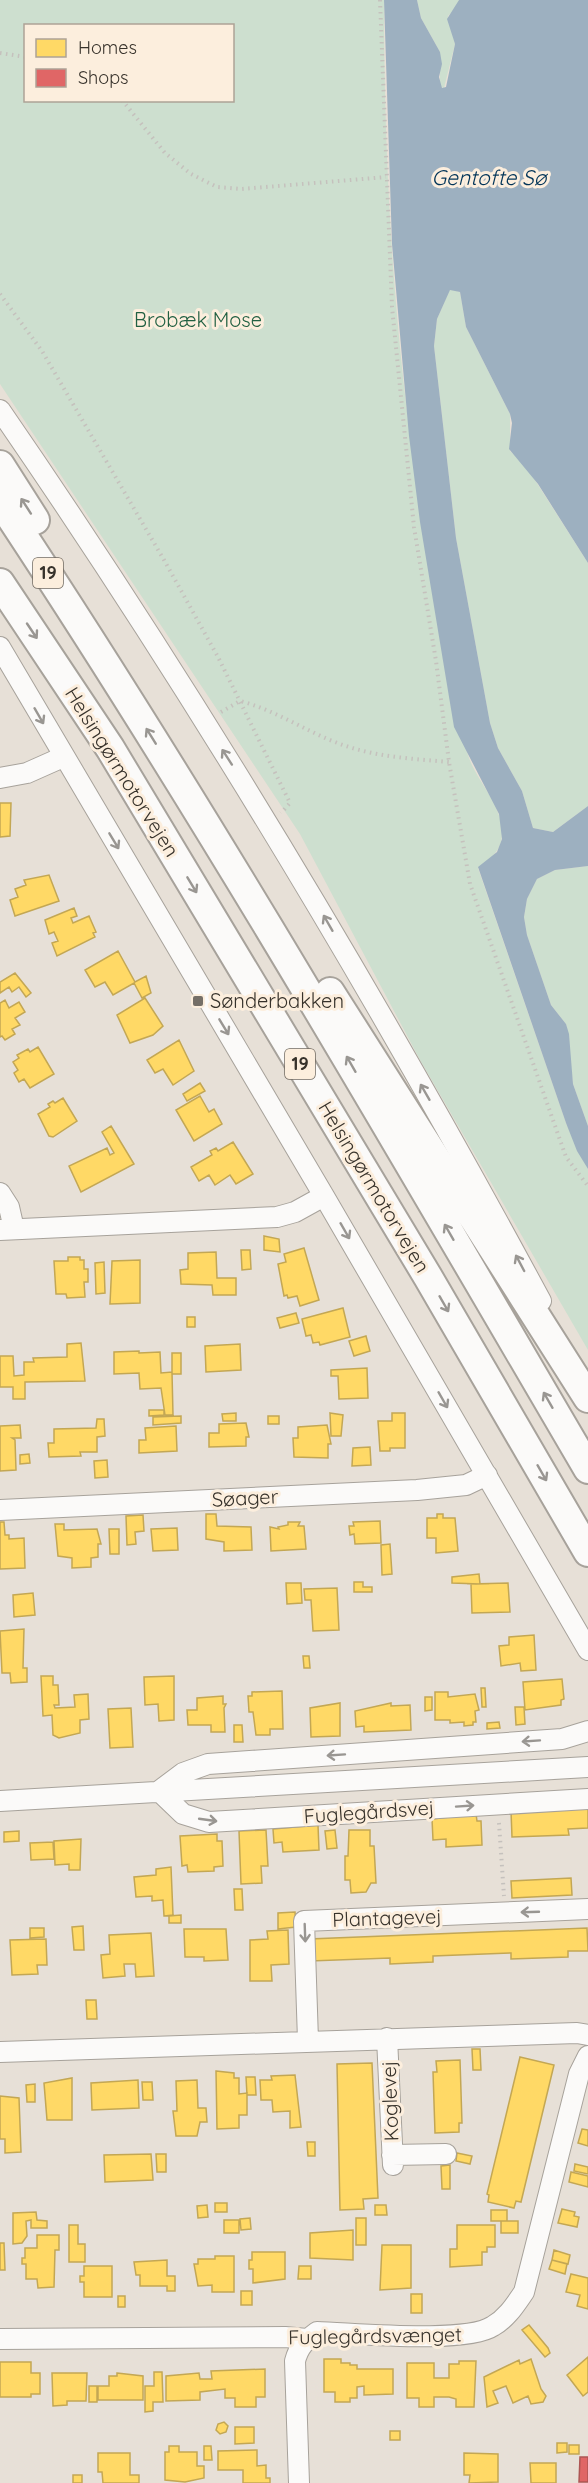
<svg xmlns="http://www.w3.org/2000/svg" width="588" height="2483" font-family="Quicksand,sans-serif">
<rect width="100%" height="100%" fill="#e7e0d7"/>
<path fill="#cddfcf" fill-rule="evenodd" d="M0 0H384C384 208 399 418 441 621 449 664 455 713 468 755 476 781 502 803 502 833 502 851 491 858 478 868L566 1123 588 1169V1350L420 1060 300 834 0 384ZM26 26H232V100H26Z
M417 0H459L456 8 448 16 455 44 444 88 440 87V52L421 18Z
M450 289 460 292 466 327 510 414V451L526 466 588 563V806L553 832 533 828 522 791 498 748 490 723 456 538 434 346 437 319Z
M588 866V1126L573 1084 566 1024 551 1005 527 935 524 917 527 899 537 879 555 870Z"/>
<path fill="#9db0c0" d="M384 0H417L421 18 440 52 442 64 439 77 442 88 446 87 455 44 447 19 459 0H588V563L538 484 509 449 512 423 510 414 466 327 460 292 450 290 437 319 434 346 456 538 490 723 498 748 522 791 533 828 553 832 588 806V866L555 870 537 879 527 899 524 917 527 935 551 1005 566 1024 569 1034 573 1084 588 1126V1169L577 1151 566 1123 478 867 497 852 502 839 499 814 454 727 420 522 409 436 392 244Z"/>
<path fill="#ffd966" stroke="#c3a754" stroke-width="1.5" d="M0 803H11L10 836 0 837Z
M49 875 59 901 15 916 10 900 18 897 15 889 26 885 24 880Z
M74 908 77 916 71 918 73 923 89 916 96 932 93 933 95 937 57 956 52 943 58 941 54 932 49 934 45 920Z
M118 951 135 982 146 976 151 993 142 998 134 983 113 995 105 982 95 987 85 970Z
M15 973 31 993 26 997 19 987 12 992 9 987 0 993V982Z
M145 998 163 1026 153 1035 130 1043 117 1015Z
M5 1000 9 1008 19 1002 25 1012 15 1018 20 1025 12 1029 15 1034 5 1040 2 1036 0 1037V1003Z
M179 1040 194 1071 173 1085 163 1069 155 1073 147 1060Z
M38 1047 54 1074 30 1088 24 1079 19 1082 14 1073 18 1070 13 1062 19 1058 17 1055 28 1049 30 1052Z
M200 1083 205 1091 187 1101 183 1094Z
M200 1096 209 1112 214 1109 222 1124 194 1141 176 1110Z
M63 1098 77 1121 53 1137 49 1136 38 1114 50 1107 48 1104 53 1101 55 1103Z
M111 1126 134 1164 81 1192 69 1166 107 1148 110 1155 114 1153 102 1132Z
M233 1142 253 1174 236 1184 230 1175 215 1185 209 1175 199 1181 191 1167 212 1155 210 1151 216 1148 218 1151Z
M264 1236 279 1239 280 1252 264 1250Z
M304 1248 319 1300 300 1306 297 1296 288 1298 287 1295 284 1296 278 1264 286 1262 284 1254Z
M241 1250H250L251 1269 242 1270Z
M216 1252 217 1278H236V1295H213L212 1285 181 1284 180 1270 188 1269V1253Z
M68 1257H80V1260H84V1269H88V1282H84L85 1297 67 1298 66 1294H56L54 1261H68Z
M140 1260V1303L110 1304 112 1261Z
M104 1262 105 1293 96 1294 95 1263Z
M343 1308 350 1337 320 1345 319 1342 313 1343 311 1335 306 1336 302 1319Z
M296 1313 299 1323 280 1328 277 1318Z
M187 1317H195V1327H187Z
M366 1336 370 1351 354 1356 349 1341Z
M81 1343 85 1381 25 1382V1399H13V1387H0V1356H13L14 1376 24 1375V1362H34L33 1358 67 1357V1344Z
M240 1344 241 1370 206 1372 205 1346Z
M139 1351V1353L160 1352 161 1373 172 1372 173 1415H165L161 1388 140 1389 139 1373 114 1374V1352Z
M172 1353H181V1374H172Z
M367 1368 368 1398 339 1399 338 1376H331V1370Z
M149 1410H164V1415L149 1416Z
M236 1413V1421H223L222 1414Z
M330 1413 343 1415 341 1436H331Z
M392 1413H405V1448H390V1451H380L378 1421H392Z
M181 1416V1423L153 1425V1417Z
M268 1416H279V1424H268Z
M97 1419H104L105 1436 97 1437V1452H80L81 1456 49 1457 48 1443H54V1429L96 1428Z
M246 1423 249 1437H246V1446L209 1447V1433H219V1424Z
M20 1425 21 1438H12L15 1440 16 1470 0 1471V1426Z
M327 1425 331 1444H328V1458L294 1457 293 1438H298V1427Z
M176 1426 177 1451 139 1453V1440H146L145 1428Z
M370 1447 371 1465 352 1466 353 1448Z
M29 1454 30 1463 20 1464V1455Z
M107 1460 108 1477 95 1478 94 1461Z
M206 1514H216L217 1526 251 1527 252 1550 224 1551V1542L206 1539Z
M437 1514H443V1518H455L458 1551 436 1553V1538H427V1518H437Z
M143 1515 144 1531 135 1532 136 1544 127 1545 126 1516Z
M380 1521 381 1543 355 1544 354 1534 350 1535 349 1526H354L353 1522Z
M0 1522H4L5 1535H9V1539L24 1538 25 1568 0 1569Z
M288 1522H300L298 1526H304L306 1549 271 1551 270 1527 279 1529 278 1527 288 1525Z
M55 1524H64V1530L97 1529 101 1544H98V1557L91 1558V1567L72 1568V1558L58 1556Z
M177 1528 178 1550 153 1551 151 1529Z
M109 1529H119V1554H110Z
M390 1544 392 1574 382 1575 381 1545Z
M479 1574 480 1584 452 1583V1577Z
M354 1582H363V1587H372V1592H354Z
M286 1583H301L302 1603 287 1604Z
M508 1583 510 1612 472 1613 471 1584Z
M337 1588 339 1630 313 1631 311 1600H305L304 1589Z
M33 1593 35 1615 14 1617 13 1595Z
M24 1629 23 1668H27V1682L11 1683 10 1673H2L0 1631Z
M534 1635 536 1670 521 1671 520 1663 501 1666 499 1646 509 1645V1637Z
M303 1656H309L310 1668H304Z
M41 1676H53V1685H58L59 1705H54L55 1708 75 1707 74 1695 88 1694 89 1719 80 1720V1733L59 1738 53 1735 52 1715 43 1716Z
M174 1676V1720L159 1721 158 1704 145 1705 144 1677Z
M562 1679 564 1699 561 1700V1705L525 1710 523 1682Z
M481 1688H485L486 1707H482Z
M282 1691 283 1729H270V1735H256L253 1712H249L248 1696H252V1692Z
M435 1692H448V1697L475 1694 479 1710 475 1711 476 1722H473V1725L464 1726V1722L450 1723V1720H435Z
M223 1696V1704H226L224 1708 225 1732H211V1725H188L187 1710H197V1698Z
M425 1697H432V1710L425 1711Z
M340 1703V1736L311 1737 310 1708Z
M391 1703V1706L410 1705 411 1730 364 1732V1726L356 1727 355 1711Z
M515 1707H524L525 1724 516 1725Z
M131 1708 133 1747 110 1748 108 1709Z
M499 1722 500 1728 487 1729V1723Z
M234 1725H242L243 1742H234Z
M588 1808V1828L568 1829 569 1835 512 1837 511 1811Z
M476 1814 477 1821H481L482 1845 446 1847V1839L433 1840 432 1819Z
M318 1825 319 1850 283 1852 282 1842 274 1843 273 1829Z
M266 1830 268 1866H261L262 1883 241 1884 239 1831Z
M335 1830 337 1848 327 1849 325 1831Z
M349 1830H370V1846H374L376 1883H371L366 1892 351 1893 350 1880H345V1856H348Z
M19 1831V1841L4 1842V1832Z
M217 1834V1841H222L223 1866 214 1867V1871L188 1872 187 1865 182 1866 180 1836Z
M81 1839 80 1870H69V1864L55 1865 54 1841Z
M53 1842 54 1859 31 1860 30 1843Z
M171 1867 173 1915 164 1916 163 1900 152 1901V1896L136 1897 134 1877 156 1875V1869Z
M571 1878 572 1895 512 1898 511 1881Z
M234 1889H242L243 1910H235Z
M295 1912 296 1927 278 1929V1913Z
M181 1915V1923H169V1916Z
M83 1926 84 1950H74L72 1927Z
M30 1928H44V1937L30 1938Z
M587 1928 588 1951H568V1957L511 1959V1953L433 1956V1962L390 1964V1958L310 1961 309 1939Z
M184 1929H226L228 1960 204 1961V1957H185Z
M288 1930 289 1964 271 1965 272 1981H250V1940L268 1939 267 1931Z
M151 1933 154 1976 136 1977 135 1964H124L125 1976 103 1978 101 1955 110 1954 109 1935Z
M46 1939 47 1965H37L38 1974 12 1975 10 1940Z
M86 2000H96L97 2019H87Z
M472 2049H480L481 2070H473Z
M520 2057 554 2065 521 2202 516 2201 514 2208 488 2202 489 2195 487 2194Z
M460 2060 462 2123H459V2132L435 2133 433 2072H437L436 2061Z
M372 2063 378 2198 363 2199 364 2209 340 2210 337 2064Z
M216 2071 234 2073V2078H239V2094L247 2093V2115H239V2128L217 2129Z
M295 2075 301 2127 290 2128V2111L273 2112 272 2100H261L260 2080H272L271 2076Z
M246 2077H255L256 2095H247Z
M72 2078V2120H47L44 2083Z
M138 2080 139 2108 92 2110 91 2083Z
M197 2080 198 2108H206L207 2122H200L197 2136H176L173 2111H177L176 2081Z
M142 2082H152L153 2100H143Z
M35 2084V2102H27L26 2085Z
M0 2096 19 2098 21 2152 5 2153V2139H0Z
M582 2129 588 2130V2146L578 2143Z
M307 2142H315V2156H308Z
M457 2153 472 2156 470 2164 456 2161Z
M151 2154 153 2180 105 2182 104 2155Z
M156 2154H166V2172H157Z
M575 2164 588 2167V2174L574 2171Z
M450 2165V2189H442L441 2166Z
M571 2172 588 2176V2187L569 2182Z
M215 2203H227V2212H215Z
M207 2205 208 2217 198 2218 197 2206Z
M375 2205H386L387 2215H375Z
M562 2209 575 2212 574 2216 579 2217 577 2227 558 2223Z
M491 2210H507V2221H491Z
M36 2212 37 2220 47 2221V2228H31V2220L26 2221 27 2236 22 2243 13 2244V2213Z
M250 2218 251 2229 241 2230 240 2219Z
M356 2218H366V2245H356Z
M224 2220H239V2233H224Z
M501 2221H518V2233H501Z
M69 2225H78V2244H85V2262H69Z
M457 2225H495V2247H487V2252H482V2265L450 2267V2249H457Z
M353 2230V2260L310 2258V2233Z
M37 2235H59V2250H55L54 2287 38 2288 37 2279H26V2264H22V2258H25V2248H37Z
M0 2243H4L5 2270H0Z
M382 2245H411V2288L380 2290Z
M554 2250 570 2255 568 2264 552 2260Z
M252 2252H285V2279L253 2283V2269H249V2260H252Z
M215 2256H234V2292H212V2285L198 2286 194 2264H198V2259H215Z
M167 2260V2276H175V2291H167V2286H140V2275H136L134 2262Z
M552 2260 567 2264 565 2274 549 2269Z
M84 2266H112V2297H84V2282H80V2276H84Z
M299 2266H311V2279H298Z
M571 2274 588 2278V2309L577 2306 580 2295 566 2292Z
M241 2291H252V2305H241Z
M411 2294H422V2313H411Z
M118 2296H125V2307H118Z
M529 2325 548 2348 550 2353 545 2357 522 2330Z
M588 2357V2392L583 2396 567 2375Z
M324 2359H341V2363H350V2365H357V2369H393V2394L364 2395V2386L357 2387V2398H350V2402H335V2392H324Z
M531 2359 541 2389 546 2396 543 2402 531 2404 528 2396 513 2403 506 2386 493 2391 498 2403 487 2407 484 2377 519 2360 520 2364Z
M459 2361H476L474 2407H456V2399L449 2397H434V2407H419V2398H407V2363H434V2378H449V2364H459Z
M0 2362H31V2373H40V2394H31V2397H0Z
M265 2369V2397H256V2407H235V2398H225V2389L200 2392V2400L166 2401V2376L199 2373 200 2379H212L211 2371Z
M154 2372H162L163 2402H153V2411L145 2412V2386H154Z
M52 2373H87L86 2401H67V2405L53 2406Z
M117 2373 143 2376V2400H98V2386H109V2376H117Z
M89 2386H97V2402H89Z
M224 2422 228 2426 226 2432 220 2434 216 2430 218 2424Z
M235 2427H254V2443L235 2444Z
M390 2431H400V2440H390Z
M557 2443H567V2452L557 2453Z
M569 2445H579V2454H569Z
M169 2446H179V2452H197V2466H204V2478L185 2482 165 2480V2452H169Z
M204 2446H211L212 2460H204Z
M257 2450V2466L266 2465V2478H270V2483H243V2470H218V2451Z
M98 2453H130V2475H139V2483H103L102 2472H98Z
M464 2453 498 2454V2482L469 2483 470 2475H464Z
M530 2463H556V2483H531Z
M73 2475H82V2483H73Z"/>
<path fill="#e06666" stroke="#ad5654" stroke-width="1.5" d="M580 2457H588V2482H579Z"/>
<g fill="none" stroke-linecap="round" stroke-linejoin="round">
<g stroke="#a7a29b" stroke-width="22">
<path id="minor" d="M0 410C197 696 376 995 541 1301
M0 647 324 1196 588 1650
M0 778 27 773 63 757
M0 1193 9 1207 14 1229
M0 1230 277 1217 295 1212 324 1196
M0 1510 417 1490 466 1485 487 1475
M159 1791 183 1814 209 1822 588 1799
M159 1791 183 1773 208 1764 562 1739 588 1731
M0 1801 588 1767
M387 2038 393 2165
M308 2040 304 1921 588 1909
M0 2052 577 2033 588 2035
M392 2155 446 2154
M0 2339 285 2337 307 2339
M299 2483 295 2361C299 2346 305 2341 317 2332 355 2333 466 2344 493 2326 507 2318 515 2305 524 2292L579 2074 588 2056"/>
</g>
<g stroke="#a7a29b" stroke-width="32">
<path id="highway" d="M0 465 35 520
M0 501C209 816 397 1143 588 1469
M0 583 110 748 428 1277 588 1552
M330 992 588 1398"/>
</g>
<path stroke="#c5c1bd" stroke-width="4" stroke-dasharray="1.5 4.5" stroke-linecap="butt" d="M380 0 392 307 414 527 436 661 449 762 470 884 566 1157 588 1186
M0 53 26 57
M122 100 165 153 191 174 217 187 242 189 386 177
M0 294 42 351 164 560 218 657 290 803 281 813
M221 712 240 701C276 710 308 733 343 745 377 757 414 759 449 762
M499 1823 504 1896"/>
<use href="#minor" stroke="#fbfaf9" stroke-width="20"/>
<use href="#highway" stroke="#fbfaf9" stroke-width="28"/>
</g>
<defs><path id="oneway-shaft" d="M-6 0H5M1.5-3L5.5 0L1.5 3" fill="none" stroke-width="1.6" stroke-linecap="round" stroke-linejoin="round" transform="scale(1.5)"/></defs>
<g stroke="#999692">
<use href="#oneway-shaft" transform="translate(26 506) rotate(-123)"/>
<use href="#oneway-shaft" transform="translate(32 631) rotate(56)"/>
<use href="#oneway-shaft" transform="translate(39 716) rotate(60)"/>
<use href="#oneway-shaft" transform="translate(151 736) rotate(-122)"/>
<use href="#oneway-shaft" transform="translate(227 757) rotate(-123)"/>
<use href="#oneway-shaft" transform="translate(114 841) rotate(59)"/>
<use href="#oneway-shaft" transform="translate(192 885) rotate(59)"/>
<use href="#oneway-shaft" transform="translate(328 923) rotate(-120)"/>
<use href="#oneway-shaft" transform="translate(224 1027) rotate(59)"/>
<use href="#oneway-shaft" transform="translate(351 1064) rotate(-120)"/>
<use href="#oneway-shaft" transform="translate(425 1092) rotate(-120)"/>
<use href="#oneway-shaft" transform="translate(345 1231) rotate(60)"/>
<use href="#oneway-shaft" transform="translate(449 1232) rotate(-120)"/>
<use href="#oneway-shaft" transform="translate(520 1263) rotate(-118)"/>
<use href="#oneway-shaft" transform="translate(444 1304) rotate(60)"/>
<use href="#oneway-shaft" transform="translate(443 1400) rotate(60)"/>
<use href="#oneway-shaft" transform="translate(548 1400) rotate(-120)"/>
<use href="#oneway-shaft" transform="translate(542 1473) rotate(60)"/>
<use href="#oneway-shaft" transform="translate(531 1741) rotate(176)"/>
<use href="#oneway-shaft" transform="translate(336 1755) rotate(176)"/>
<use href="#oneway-shaft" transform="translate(465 1806) rotate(-4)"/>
<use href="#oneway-shaft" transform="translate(208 1820) rotate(8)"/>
<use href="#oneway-shaft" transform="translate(530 1912) rotate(178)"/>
<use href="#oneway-shaft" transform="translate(305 1933) rotate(88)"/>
</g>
<rect fill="#756f67" stroke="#fceedd" stroke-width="2" x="192" y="995" width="12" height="12" rx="3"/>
<g text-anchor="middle" stroke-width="6" stroke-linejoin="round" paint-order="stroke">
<g fill="#fceedd" stroke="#726a60" stroke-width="1.5">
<rect x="33" y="558" width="30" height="30" rx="4.5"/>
<rect x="285" y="1049" width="30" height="30" rx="4.5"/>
</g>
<g font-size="18" font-weight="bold" fill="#37322b">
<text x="48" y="579">19</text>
<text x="300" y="1070">19</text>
</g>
<g font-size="20" fill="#216042" stroke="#fceedd">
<text x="198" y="327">Brobæk Mose</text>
</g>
<g font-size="20" fill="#37322b" stroke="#fceedd">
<text transform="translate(122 772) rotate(58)" y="7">Helsingørmotorvejen</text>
<text transform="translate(374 1187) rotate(59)" y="7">Helsingørmotorvejen</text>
<text transform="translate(245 1498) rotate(-3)" y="7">Søager</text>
<text transform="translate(369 1812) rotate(-4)" y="7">Fuglegårdsvej</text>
<text transform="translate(387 1918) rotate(-2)" y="7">Plantagevej</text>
<text transform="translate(390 2101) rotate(-92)" y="7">Koglevej</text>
<text transform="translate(375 2336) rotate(-1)" y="7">Fuglegårdsvænget</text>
</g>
<g font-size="20" fill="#37322b" stroke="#fceedd" text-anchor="start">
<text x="210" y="1008">Sønderbakken</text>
</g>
<g font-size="21" font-style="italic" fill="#013458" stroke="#fceedd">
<text x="489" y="185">Gentofte Sø</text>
</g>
</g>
<rect x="24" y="24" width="210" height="78" fill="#fceedd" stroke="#ada396" stroke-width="1.5"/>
<rect x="36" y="39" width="30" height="18" fill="#ffd966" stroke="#ada396" stroke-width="1.5"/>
<text x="78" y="54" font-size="18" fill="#37322b">Homes</text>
<rect x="36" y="69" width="30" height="18" fill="#e06666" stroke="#ada396" stroke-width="1.5"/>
<text x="78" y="84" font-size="18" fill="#37322b">Shops</text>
</svg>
